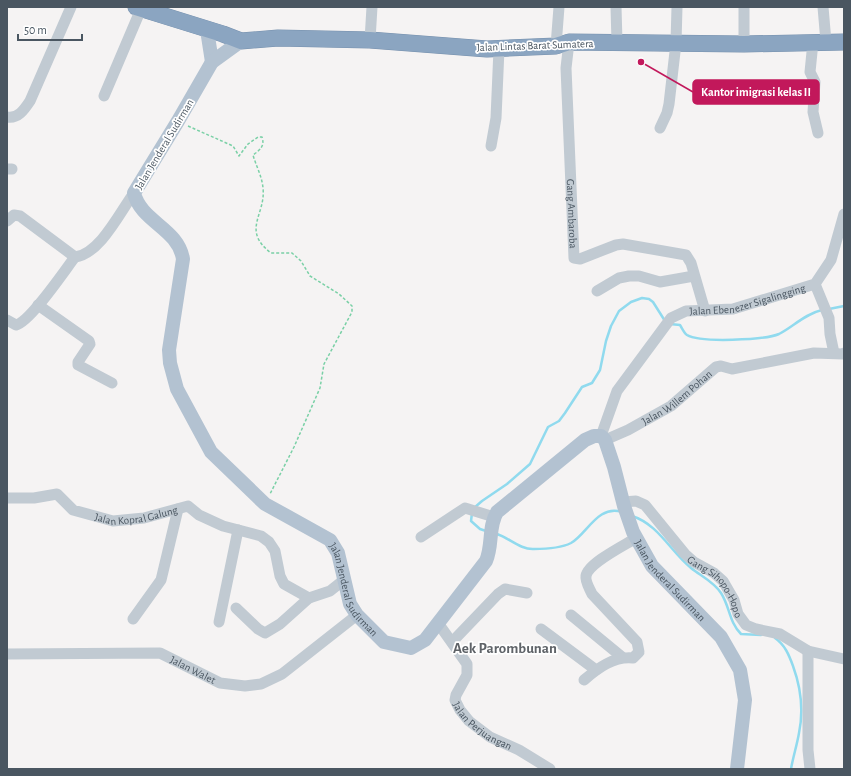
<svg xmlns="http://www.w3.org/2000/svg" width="851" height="776" font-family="'Alegreya Sans',sans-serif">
<rect width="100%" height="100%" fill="#f5f3f3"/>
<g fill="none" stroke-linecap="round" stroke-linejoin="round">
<path stroke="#90daee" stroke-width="2.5" d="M829 309 844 306
M670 324 680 325C682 328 684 333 687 335 700 343 765 340 779 334 794 326 805 314 822 310
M474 508 482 501 507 484 530 464 548 427 559 421 565 413 582 387 592 383 600 370 606 341 611 326 619 311 631 302 642 298 649 299 653 302 665 321
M472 513 471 521 480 529 486 531
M632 516C658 524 671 552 691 568 701 576 714 582 721 593 730 607 729 622 741 634L761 635
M497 534C509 538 521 550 534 549 544 549 561 548 571 543 587 534 598 504 622 512
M775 638C785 645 789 655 793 666 801 688 804 709 799 733 797 745 793 757 791 769"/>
<g stroke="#7690ad" stroke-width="17">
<path id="highway" d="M136 7 223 34 241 41 278 38 370 40 487 49 556 46 569 42 744 44 844 42"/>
</g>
<path stroke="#7ad0a6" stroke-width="1.5" stroke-dasharray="3 2" stroke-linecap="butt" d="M188 126 233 146 239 156 248 144 258 137H262C265 146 260 150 253 155 256 166 262 176 263 188 266 215 241 230 271 253H292L301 261 310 276 339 294 352 306V312L324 364 320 388 294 447 270 494"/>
<g stroke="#c1cad2" stroke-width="11">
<path d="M616 7 617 42"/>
<path d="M823 7 826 42"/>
<path d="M370 40 372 7"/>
<path id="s1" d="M569 42 566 68 574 258 580 259 616 245 623 244 686 255 691 263 705 311"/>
<path d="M813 42 810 72 815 82 813 112 818 133"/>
<path d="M744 44V7"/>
<path d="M556 46 559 7"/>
<path d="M104 96 141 9"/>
<path d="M7 117C18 119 24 110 30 101L71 7"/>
<path d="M660 128 667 113 669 104 676 43 677 7"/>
<path d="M491 146 496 118 499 49"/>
<path d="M7 169H12"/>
<path d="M7 221 14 215 20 216 75 257C100 254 120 212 134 193"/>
<path d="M815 284 829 318 830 334 834 353"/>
<path d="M597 291 619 278 629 276H639L660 282 694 276"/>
<path d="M38 305 89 341 90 344 78 362V365L112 383"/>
<path d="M7 320 16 325C30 322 65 270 75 257"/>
<path id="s2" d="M601 436 617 391 671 318 686 311 733 309 815 284 831 260 844 214"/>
<path id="s3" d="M605 440 628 430 671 406 716 367 721 366 732 369 814 353 843 354 844 353"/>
<path id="s4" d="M7 498H34L57 494 73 510 113 521 144 518 188 506 199 515 223 526 261 536 269 542 275 551 280 576 284 584 309 598 330 591 345 579"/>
<path id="s5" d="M623 502 636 501 645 505 685 554 694 562 714 573 723 581 734 600 738 614 746 625 756 629 780 634 808 651 844 659"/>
<path d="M421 537 465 508 494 517"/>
<path d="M236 608 258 629 265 633 280 624 309 598"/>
<path d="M571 615 622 657"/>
<path d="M133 619 161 580 178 509"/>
<path d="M219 622 238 530"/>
<path id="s6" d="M438 623 467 664V675L456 695 455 700 460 710 469 721 490 737 519 750 550 769"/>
<path d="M541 629 596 670"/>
<path d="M452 642 498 594 505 589 527 593"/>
<path d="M808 651V750L810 769"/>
<path id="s7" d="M7 654 160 653 220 683 245 686 261 684 282 674 357 615"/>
<path d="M584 680C598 668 614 656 633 658L639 652 637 642 592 594C590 589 585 582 586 576 588 563 625 545 636 538"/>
</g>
<g stroke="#b3c2d1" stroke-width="14">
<path d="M207 30 212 62"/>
<path id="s8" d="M241 41 212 62 178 121 134 193C141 222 178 228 183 259L169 350 170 363 177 389 211 452 265 504 330 540 338 553 350 604 357 615 384 642 411 648 425 640 486 561C493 545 488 527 497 512L585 440 594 436H601L605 440 614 467 624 506 633 532 652 566 721 637 740 670 745 700 737 769"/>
</g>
<use href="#highway" stroke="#8ba5c1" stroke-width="16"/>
</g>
<g text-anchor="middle" stroke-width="3.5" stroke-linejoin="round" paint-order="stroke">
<g font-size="11" fill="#4a5661" stroke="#fff">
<text transform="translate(535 45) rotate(-2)" y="4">Jalan Lintas Barat Sumatera</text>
<text transform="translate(164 144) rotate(-59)" y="4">Jalan Jenderal Sudirman</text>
<text dy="4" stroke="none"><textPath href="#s1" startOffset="172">Gang Ambaroba</textPath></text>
<text dy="4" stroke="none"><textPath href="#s2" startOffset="218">Jalan Ebenezer Sigalingging</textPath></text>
<text dy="4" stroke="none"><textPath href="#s3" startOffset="84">Jalan Willem Pohan</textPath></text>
<text dy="4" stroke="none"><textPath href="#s4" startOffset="138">Jalan Kopral Galung</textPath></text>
<text dy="4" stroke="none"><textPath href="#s8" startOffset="1232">Jalan Jenderal Sudirman</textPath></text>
<text dy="4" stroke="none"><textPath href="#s5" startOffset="132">Gang Sihopo-Hopo</textPath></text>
<text dy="4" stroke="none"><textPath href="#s8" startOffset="681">Jalan Jenderal Sudirman</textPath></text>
<text dy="4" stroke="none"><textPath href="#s7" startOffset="190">Jalan Walet</textPath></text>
<text dy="4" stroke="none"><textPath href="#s6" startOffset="128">Jalan Perjuangan</textPath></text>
</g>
<g font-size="15" font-weight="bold" fill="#5f6368" stroke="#fff">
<text x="505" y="653">Aek Parombunan</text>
</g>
</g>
<path fill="none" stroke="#c2185b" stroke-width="1.5" d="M641 62L693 92"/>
<circle fill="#c2185b" stroke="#fff" stroke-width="1.5" cx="641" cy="62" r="4"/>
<rect fill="#c2185b" stroke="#c2185b" stroke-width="1.5" x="693" y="80" width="126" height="24" rx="4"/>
<g font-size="12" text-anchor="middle" font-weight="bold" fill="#fff">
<text x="756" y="96">Kantor imigrasi kelas II</text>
</g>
<rect width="851" height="776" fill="none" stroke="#4a5661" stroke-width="16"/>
<path d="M18 34v6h64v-6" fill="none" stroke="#4a5661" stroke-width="2"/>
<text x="24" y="34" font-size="12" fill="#4a5661" stroke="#ffffff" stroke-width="3" paint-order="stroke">50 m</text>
</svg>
